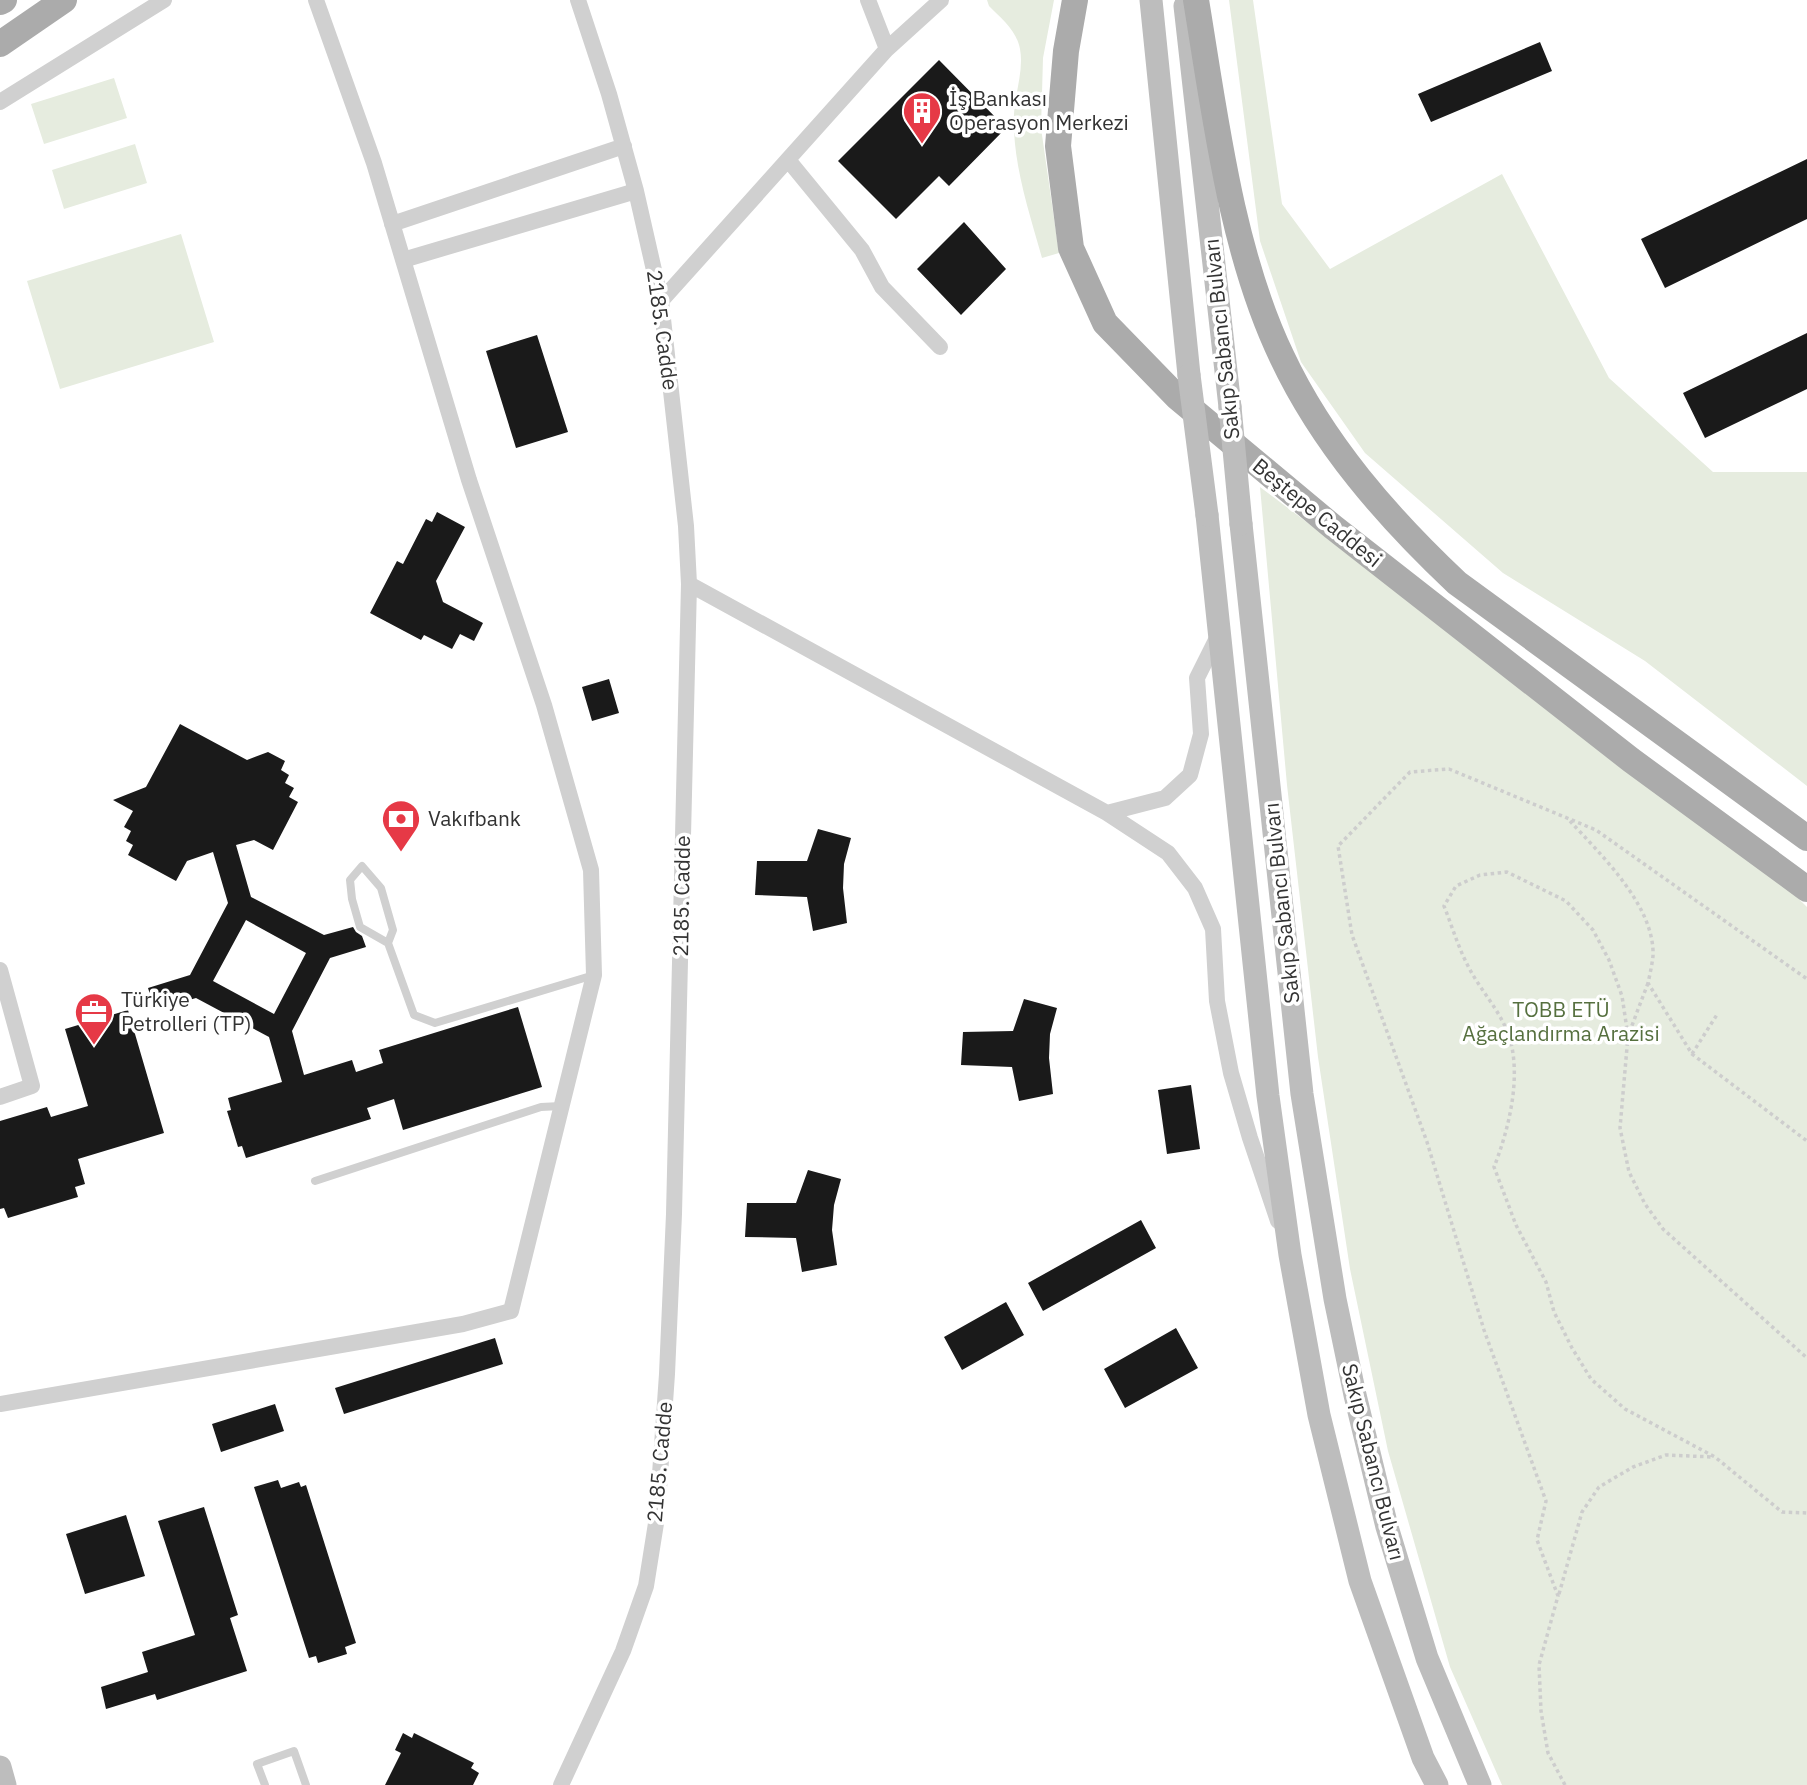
<svg xmlns="http://www.w3.org/2000/svg" width="1807" height="1785" font-family="'IBM Plex Sans',sans-serif">
<rect width="100%" height="100%" fill="#fff"/>
<path fill="#e6ecdf" d="M987 0H1054L1043 58 1041 128 1059 253 1042 258C1029 211 1012 162 1014 114 1015 93 1024 70 1020 49 1017 31 1001 18 989 6Z
M1229 0H1253L1282 204 1330 269 1502 174 1609 378 1713 472H1807V786L1645 661 1503 573 1365 453 1301 362 1260 241Z
M114 78 127 118 44 144 31 104Z
M135 144 147 183 64 209 52 170Z
M181 234 214 342 60 389 27 281Z
M1260 487 1766 867 1807 907V1785H1502L1450 1667 1388 1451 1350 1269 1318 1057 1287 785Z"/>
<path fill="#1a1a1a" fill-rule="evenodd" d="M1540 42 1552 71 1431 122 1418 94Z
M939 60 1006 128 949 186 939 176 896 219 838 161Z
M1807 159V219L1665 288 1641 239Z
M964 222 1006 269 961 315 917 269Z
M1807 333V389L1705 438 1683 393Z
M537 335 568 432 516 448 486 351Z
M437 512 465 527 436 581 443 602 483 623 474 641 460 634 452 649 424 635 421 640 370 613 397 561 403 564 426 519 432 522Z
M609 679 619 713 592 721 582 687Z
M180 724 247 760 268 752 285 761 281 770 289 775 285 783 294 788 289 797 298 802 273 850 254 840 236 845 251 897 324 935 353 927 356 932 362 936 366 947 330 958 292 1031 304 1075 352 1060 356 1072 383 1063 379 1050 518 1007 542 1087 403 1130 394 1099 367 1108 371 1119 246 1158 242 1146 238 1147 227 1111 231 1110 228 1098 282 1082 269 1037 196 998 155 1010 148 988 190 975 228 903 213 852 187 861 176 881 128 855 133 845 126 841 131 831 124 827 133 811 113 800 146 787ZM246 920 306 953 274 1014 213 981Z
M818 829 851 838 844 864 843 888 847 923 813 931 807 897 755 895 757 861H807Z
M1024 999 1057 1008 1050 1034 1049 1058 1053 1094 1019 1101 1012 1067 961 1065 963 1032 1013 1031Z
M128 1010 164 1133 78 1159 85 1184 75 1187 78 1197 8 1218 4 1208 0 1209V1121L47 1107 51 1117 88 1106 65 1029Z
M1191 1085 1200 1149 1167 1154 1158 1090Z
M808 1170 841 1179 834 1205 832 1230 837 1265 802 1272 796 1238 745 1237 747 1203H796Z
M1141 1220 1156 1248 1043 1311 1028 1283Z
M1006 1302 1024 1335 962 1370 944 1337Z
M1176 1328 1198 1368 1125 1408 1104 1369Z
M495 1338 503 1364 344 1414 335 1388Z
M275 1404 284 1431 221 1452 212 1424Z
M278 1480 281 1488 299 1482 301 1487 306 1485 356 1643 345 1647 347 1654 318 1663 316 1656 309 1658 254 1487Z
M204 1507 238 1615 230 1618 247 1671 157 1700 155 1694 106 1709 101 1687 148 1672 142 1652 195 1635 158 1521Z
M126 1515 145 1576 85 1594 66 1534Z
M403 1733 412 1738 414 1733 474 1763 471 1768 479 1773 473 1785H385L401 1753 395 1750Z"/>
<g fill="none" stroke-linecap="round" stroke-linejoin="round">
<path stroke="#cdcdcd" stroke-width="3.5" stroke-dasharray="3.5 3.5" stroke-linecap="butt" d="M1570 821C1601 855 1655 906 1653 956 1652 965 1650 974 1648 983L1692 1054 1807 1141
M1648 983 1628 1036 1620 1128 1629 1172 1645 1204 1663 1229 1807 1358
M1628 1036 1622 996 1609 960 1593 930 1566 901 1507 872 1480 875 1456 886 1444 906C1452 926 1458 947 1468 966 1480 990 1500 1010 1509 1036 1522 1076 1509 1129 1494 1167L1516 1225 1546 1282 1554 1312 1572 1348 1591 1379 1625 1409 1715 1457 1782 1512 1807 1513
M1692 1054 1718 1013
M1559 1594 1582 1512 1599 1487 1633 1467 1666 1455 1713 1457
M1565 1785 1548 1753 1541 1711 1539 1665 1558 1596 1537 1540 1546 1501 1484 1330 1427 1142 1352 935 1338 846 1410 772 1449 769 1596 830 1807 979"/>
<path stroke="#d0d0d0" stroke-width="8" d="M388 943 360 927 352 899 350 880 362 866 381 888 393 930 388 943 414 1015 435 1023 594 975
M315 1181 541 1107 561 1106
M265 1785 257 1764 294 1751 306 1785"/>
<path stroke="#d0d0d0" stroke-width="16" d="M887 49 941 0
M0 102 164 0
M789 161 862 250 882 287 940 347
M392 224 624 146
M403 260 636 191
M661 301 887 49 868 0
M689 584 1107 813 1168 853 1195 888 1213 929 1217 1001 1231 1073 1250 1138 1278 1221
M1107 813 1165 798 1190 775 1201 734 1197 678 1218 636
M0 970 32 1086 0 1097
M0 1404 463 1324 511 1311 594 975 591 870 544 705 469 480 374 163 316 0
M561 1785 623 1651 646 1586 657 1517 667 1374 674 1214 689 584 686 526 661 301 636 191 609 94 578 0"/>
<path stroke="#bdbdbd" stroke-width="23" d="M1151 0 1189 375
M1185 6 1230 407
M1207 515 1268 1096 1290 1255 1319 1415 1360 1581 1423 1758 1437 1785
M1241 524 1302 1094 1335 1299 1355 1395 1387 1527 1427 1658 1480 1785
M0 1767 5 1785"/>
<path stroke="#ababab" stroke-width="26" d="M1075 0 1066 51 1058 146 1071 248 1105 323 1177 397 1333 527 1631 760 1807 889
M1196 0C1215 115 1231 251 1282 357 1323 444 1387 517 1457 583L1807 838
M0 2 4 0
M0 44 64 0"/>
<path stroke="#bdbdbd" stroke-width="23" d="M1189 375 1207 515
M1230 407 1241 524"/>
</g>
<defs>
<g id="building-pin" transform="scale(2.0125)"><path d="M0 17L-7.5 6A9.5 9.5 0 1 1 7.5 6Z" fill="#e63946" stroke="#fff"/><path d="M-4-6H4V6H1V3H-1V6H-4ZM-2.5-4.3h1.7v1.8h-1.7ZM.8-4.3h1.7v1.8H.8ZM-2.5-1h1.7V.8h-1.7ZM.8-1h1.7V.8H.8Z" fill="#fff"/></g>
<g id="bank-pin" transform="scale(2.0125)"><path d="M0 17L-7.5 6A9.5 9.5 0 1 1 7.5 6Z" fill="#e63946" stroke="#fff"/><path d="M-6-4H6V4H-6ZM0-2.3a2.3 2.3 0 1 0 0 4.6a2.3 2.3 0 1 0 0-4.6Z" fill="#fff"/></g>
<g id="office-pin" transform="scale(2.0125)"><path d="M0 17L-7.5 6A9.5 9.5 0 1 1 7.5 6Z" fill="#e63946" stroke="#fff"/><path d="M-6-3h4V-5.5h4V-3h4V5H-6ZM-1-4.5V-3h2v-1.5ZM-6 0V1H6V0Z" fill="#fff"/></g>
</defs>
<g fill-rule="evenodd">
<use href="#building-pin" x="922" y="111"/>
<use href="#bank-pin" x="401" y="819"/>
<use href="#office-pin" x="94" y="1012"/>
</g>
<g text-anchor="middle" stroke-width="7" stroke-linejoin="round" paint-order="stroke">
<g font-size="21" fill="#333" stroke="#fff" text-anchor="start">
<text x="949" y="106">İş Bankası<tspan x="949" dy="24">Operasyon Merkezi</tspan></text>
<text x="428" y="826">Vakıfbank</text>
<text x="121" y="1007">Türkiye<tspan x="121" dy="24">Petrolleri (TP)</tspan></text>
</g>
<g font-size="21" fill="#333" stroke="#fff">
<text transform="translate(662 330) rotate(82)" y="7">2185. Cadde</text>
<text transform="translate(1222 339) rotate(-96)" y="7">Sakıp Sabancı Bulvarı</text>
<text transform="translate(1317 513) rotate(39)" y="7">Beştepe Caddesi</text>
<text transform="translate(682 896) rotate(-89)" y="7">2185. Cadde</text>
<text transform="translate(1282 903) rotate(-96)" y="7">Sakıp Sabancı Bulvarı</text>
<text transform="translate(660 1462) rotate(-85)" y="7">2185. Cadde</text>
<text transform="translate(1373 1462) rotate(76)" y="7">Sakıp Sabancı Bulvarı</text>
</g>
<g font-size="21" fill="#56703f" stroke="#fff">
<text x="1561" y="1017">TOBB ETÜ<tspan x="1561" dy="24">Ağaçlandırma Arazisi</tspan></text>
</g>
</g>
</svg>
